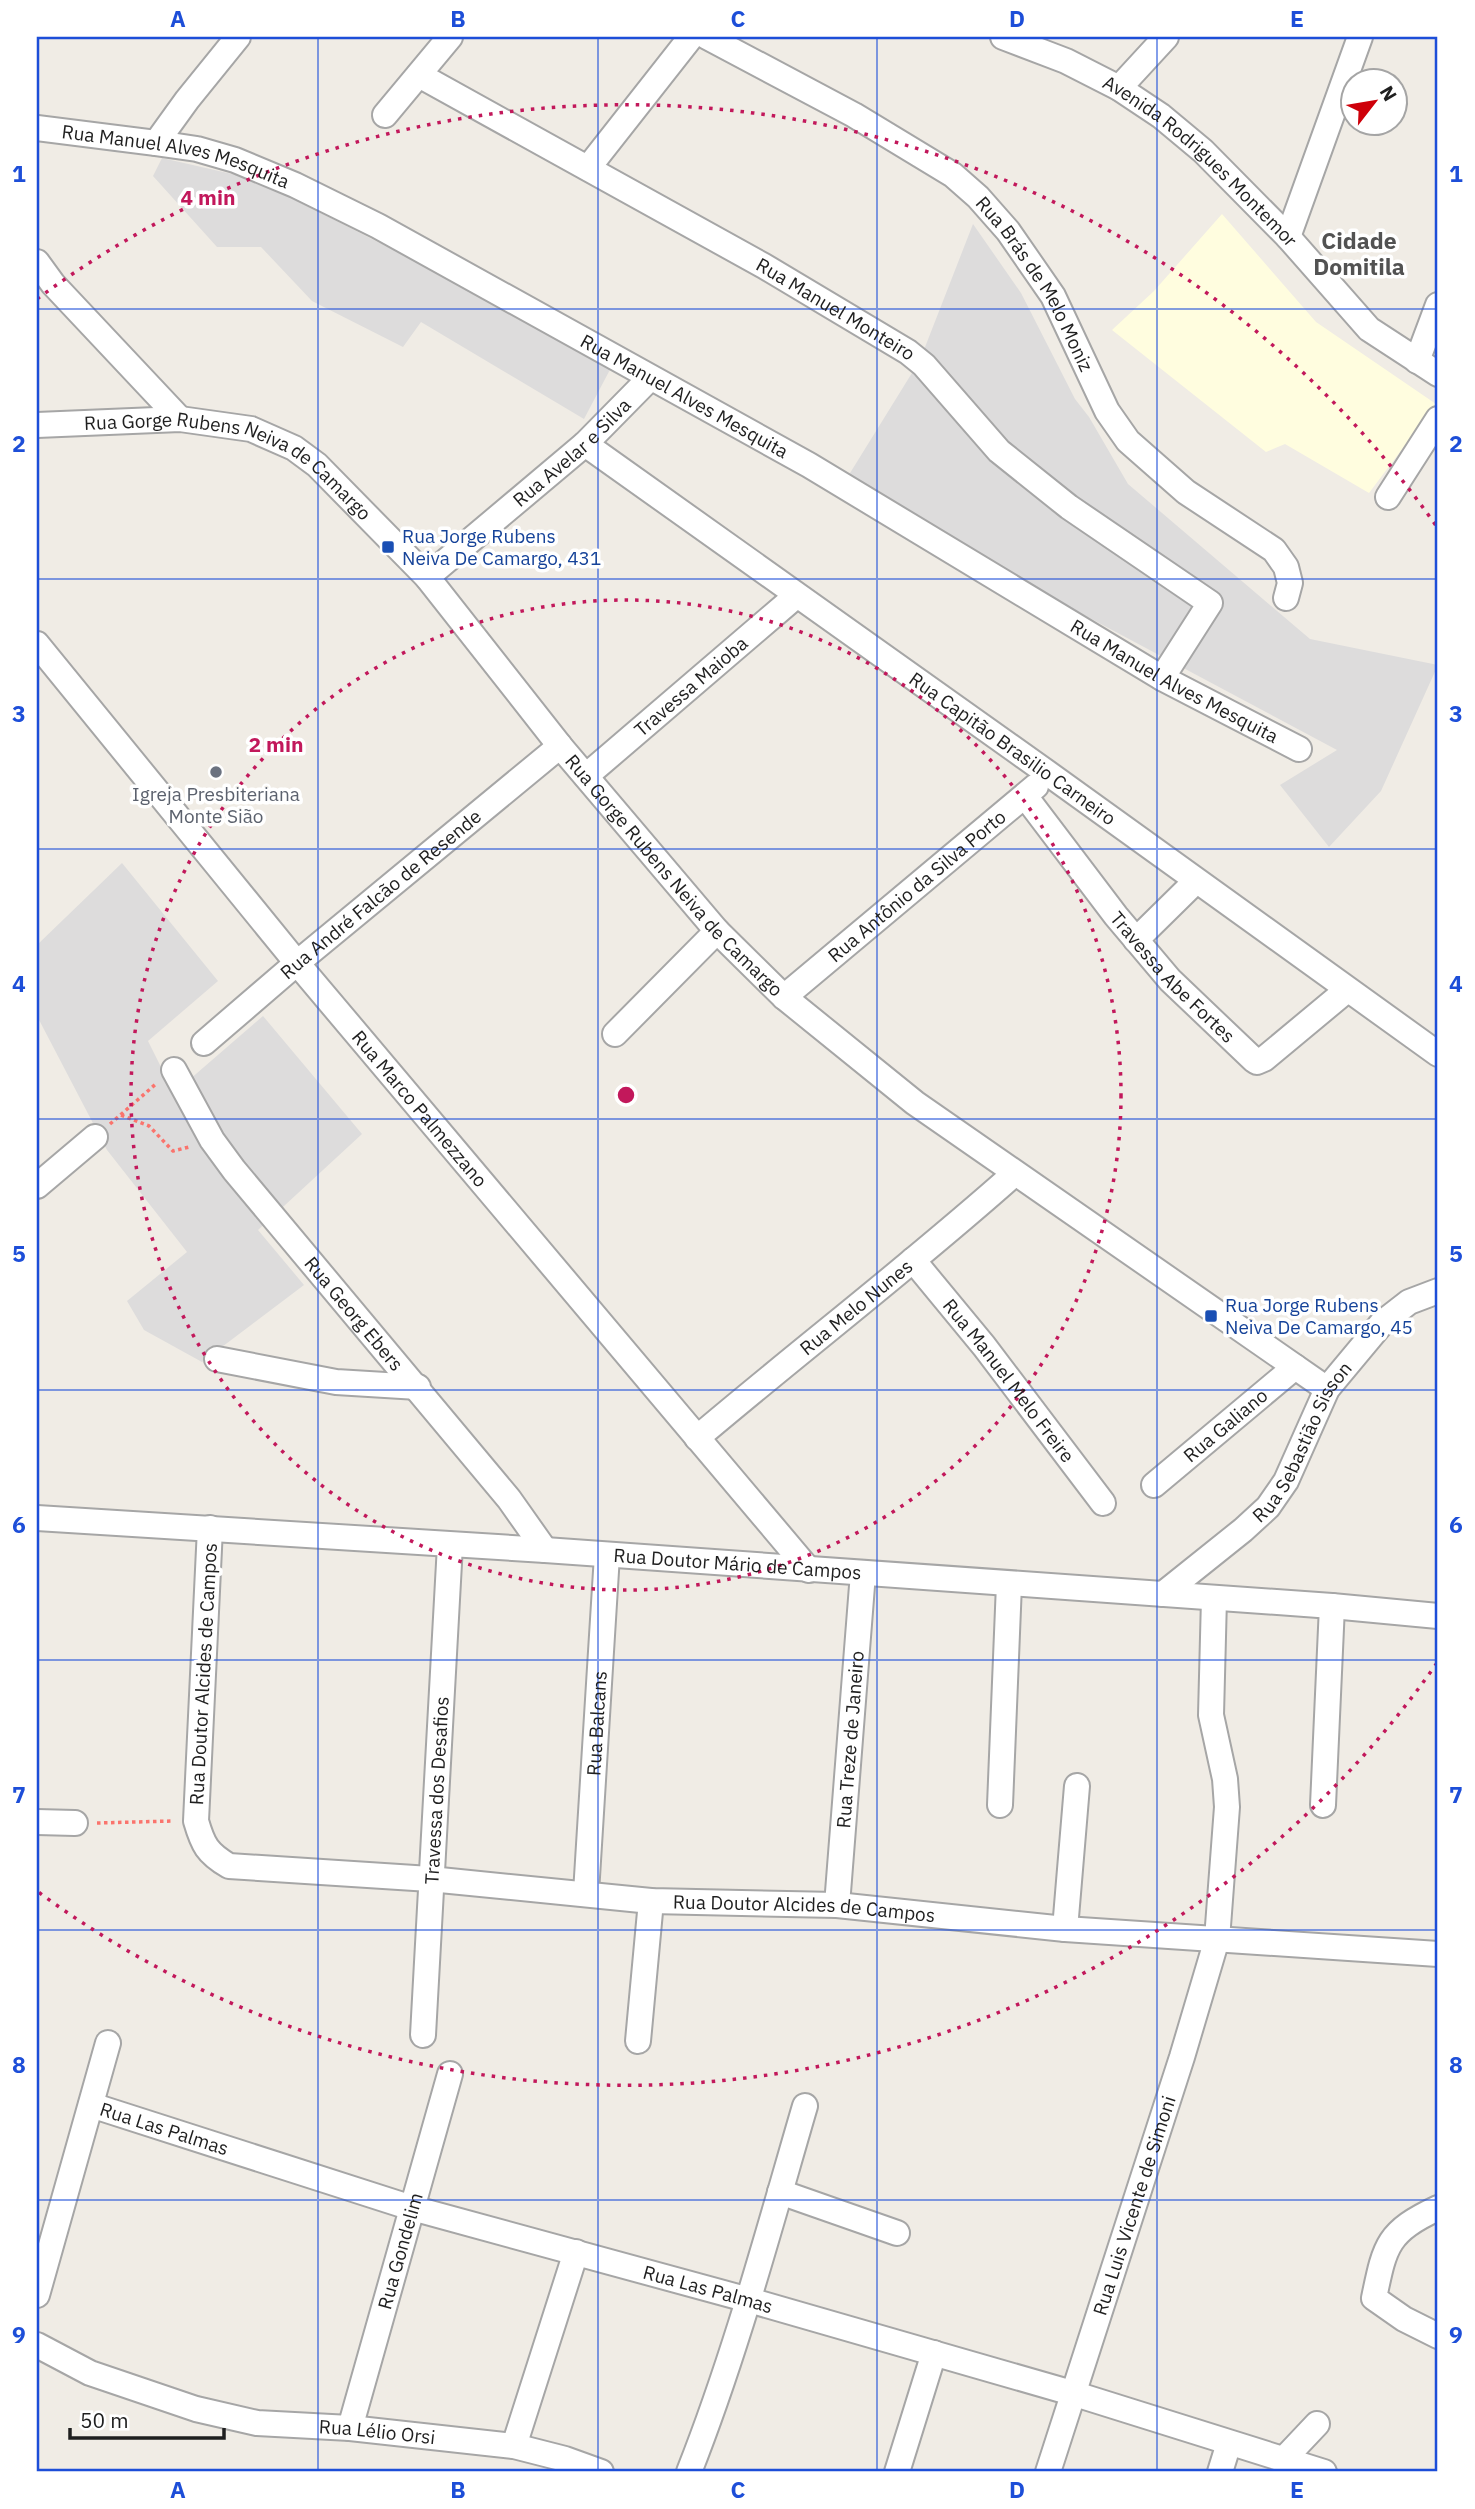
<svg xmlns="http://www.w3.org/2000/svg" width="1475" height="2509" font-family="'IBM Plex Sans',sans-serif">
<rect width="100%" height="100%" fill="#f0ece5"/>
<path fill="#dddcdc" d="M162 158 254 179 614 362 584 419 421 322 403 347 312 301 261 247H217L153 176Z
M973 224 1021 293 1075 399 1089 417 1128 484 1310 639 1438 665 1381 791 1329 847 1280 785 1337 750 842 486 920 360Z
M122 863 218 981 148 1041 174 1093 263 1016 362 1134 258 1230 304 1285 202 1362 144 1330 127 1301 187 1252 107 1150 37 1016V945Z"/>
<path fill="#fffddf" d="M1222 214 1316 322 1436 404 1369 493 1285 444 1266 452 1112 330 1154 291Z"/>
<g fill="none" stroke-linecap="round" stroke-linejoin="round">
<g stroke="#a6a6a6" stroke-width="28">
<g id="minor">
<path id="s1" d="M707 37 854 115 953 175 978 197 1008 231 1053 296 1107 411 1128 441 1186 492 1274 550 1286 567 1290 583 1286 598"/>
<path id="s2" d="M1003 37 1066 61 1119 88 1161 116 1203 151 1288 237 1369 329 1438 374"/>
<path id="s3" d="M419 75 764 266 908 352 924 365 999 451 1069 507 1210 603 1162 678"/>
<path d="M1119 88 1166 37"/>
<path d="M385 115 450 37"/>
<path id="s4" d="M37 128 156 143 197 149 235 160 295 185 378 226 809 465 1162 678 1299 749"/>
<path d="M156 143 187 100 238 37"/>
<path d="M588 168 691 37"/>
<path d="M1288 237 1360 37"/>
<path d="M37 262 53 284 180 419"/>
<path d="M1417 361 1438 305"/>
<path id="s5" d="M37 425 180 419 251 429 294 448 317 465 427 577 560 746 717 931 784 997 915 1103 1327 1389"/>
<path id="s6" d="M585 444 1049 774 1438 1054"/>
<path d="M1388 497 1438 419"/>
<path id="s7" d="M427 577 585 444 650 378"/>
<path id="s8" d="M37 644 297 963 809 1570"/>
<path id="s9" d="M586 776 796 596"/>
<path id="s10" d="M1025 796 1116 916 1170 980 1254 1060 1257 1062 1264 1059 1347 990"/>
<path d="M1136 940 1196 881"/>
<path id="s11" d="M784 997 1036 786"/>
<path d="M615 1034 717 931"/>
<path id="s12" d="M204 1043 297 963 560 746"/>
<path id="s13" d="M174 1070 212 1140 234 1170 509 1499 545 1550"/>
<path d="M37 1186 95 1137"/>
<path id="s14" d="M913 1260 984 1346 1103 1503"/>
<path d="M217 1359 336 1382 418 1387"/>
<path id="s15" d="M697 1438C802 1349 912 1265 1014 1174"/>
<path id="s16" d="M1154 1485 1295 1367"/>
<path id="s17" d="M37 1518 545 1550 1332 1606 1438 1616"/>
<path id="s18" d="M210 1528 196 1821C203 1845 207 1853 229 1866L430 1879 651 1901 837 1905 1065 1929 1438 1954"/>
<path id="s19" d="M1163 1594 1243 1530 1268 1507 1286 1481 1327 1389 1382 1323 1409 1302 1438 1291"/>
<path d="M1000 1805 1009 1584"/>
<path d="M1323 1805 1332 1606"/>
<path d="M37 1822 75 1823"/>
<path id="s20" d="M586 1893 607 1555"/>
<path id="s21" d="M837 1905 863 1573"/>
<path d="M1065 1929 1077 1786"/>
<path id="s22" d="M423 2035 450 1545"/>
<path d="M638 2041 651 1901"/>
<path id="s23" d="M91 2105 412 2208 749 2300 1072 2393 1324 2472"/>
<path d="M780 2192 897 2233"/>
<path d="M1438 2208C1387 2232 1385 2245 1374 2298L1404 2319 1438 2336"/>
<path d="M37 2295 108 2043"/>
<path id="s24" d="M37 2345 90 2373 196 2409 257 2423 350 2428 514 2446 565 2459 601 2472"/>
<path id="s25" d="M350 2428 450 2074"/>
<path d="M514 2446 576 2252"/>
<path d="M1283 2460 1317 2424"/>
<path d="M689 2472C736 2353 769 2229 805 2106"/>
<path d="M897 2472 934 2353"/>
<path id="s26" d="M1048 2472 1182 2057 1217 1939 1227 1807 1225 1779 1211 1715 1214 1598"/>
<path d="M1220 2472 1229 2443"/>
</g>
</g>
<path stroke="#fa746d" stroke-width="3.5" stroke-dasharray="3.5 3.5" stroke-linecap="butt" d="M121 1115 149 1126 173 1151 189 1147
M110 1124 157 1083
M97 1823 173 1821"/>
<use href="#minor" stroke="#fff" stroke-width="24"/>
</g>
<path fill="none" stroke="#1d4ed8" stroke-width="2" stroke-opacity="0.55" d="M318 37V2472M598 37V2472M877 37V2472M1157 37V2472M37 309H1438M37 579H1438M37 849H1438M37 1119H1438M37 1390H1438M37 1660H1438M37 1930H1438M37 2200H1438"/>
<g fill="none" stroke="#c2185b" stroke-width="3.5" stroke-dasharray="3.5 7">
<circle cx="626" cy="1095" r="495"/>
<path d="M1437 1663A990 990 0 0 1 37 1891M37 299A990 990 0 0 1 1437 527"/>
</g>
<g fill="#1a4fb4" stroke="#fff" stroke-width="2.5">
<rect x="381" y="540" width="14" height="14" rx="3.5"/>
<rect x="1204" y="1309" width="14" height="14" rx="3.5"/>
</g>
<circle fill="#6b7280" stroke="#fff" stroke-width="2.5" cx="216" cy="772" r="7"/>
<g text-anchor="middle" stroke-width="7" stroke-linejoin="round" paint-order="stroke">
<g font-size="19" fill="#1f1f1f" stroke="#fff">
<text dy="7" stroke="none"><textPath href="#s4" startOffset="142">Rua Manuel Alves Mesquita</textPath></text>
<text dy="7" stroke="none"><textPath href="#s2" startOffset="236">Avenida Rodrigues Montemor</textPath></text>
<text dy="7" stroke="none"><textPath href="#s1" startOffset="420">Rua Brás de Melo Moniz</textPath></text>
<text dy="7" stroke="none"><textPath href="#s3" startOffset="478">Rua Manuel Monteiro</textPath></text>
<text dy="7" stroke="none"><textPath href="#s4" startOffset="709">Rua Manuel Alves Mesquita</textPath></text>
<text dy="7" stroke="none"><textPath href="#s7" startOffset="191">Rua Avelar e Silva</textPath></text>
<text dy="7" stroke="none"><textPath href="#s5" startOffset="205">Rua Gorge Rubens Neiva de Camargo</textPath></text>
<text dy="7" stroke="none"><textPath href="#s4" startOffset="1276">Rua Manuel Alves Mesquita</textPath></text>
<text dy="7" stroke="none"><textPath href="#s9" startOffset="138">Travessa Maioba</textPath></text>
<text dy="7" stroke="none"><textPath href="#s6" startOffset="525">Rua Capitão Brasilio Carneiro</textPath></text>
<text dy="7" stroke="none"><textPath href="#s5" startOffset="835">Rua Gorge Rubens Neiva de Camargo</textPath></text>
<text dy="7" stroke="none"><textPath href="#s11" startOffset="173">Rua Antônio da Silva Porto</textPath></text>
<text dy="7" stroke="none"><textPath href="#s12" startOffset="231">Rua André Falcão de Resende</textPath></text>
<text dy="7" stroke="none"><textPath href="#s10" startOffset="234">Travessa Abe Fortes</textPath></text>
<text dy="7" stroke="none"><textPath href="#s8" startOffset="602">Rua Marco Palmezzano</textPath></text>
<text dy="7" stroke="none"><textPath href="#s15" startOffset="206">Rua Melo Nunes</textPath></text>
<text dy="7" stroke="none"><textPath href="#s13" startOffset="304">Rua Georg Ebers</textPath></text>
<text dy="7" stroke="none"><textPath href="#s14" startOffset="154">Rua Manuel Melo Freire</textPath></text>
<text dy="7" stroke="none"><textPath href="#s16" startOffset="93">Rua Galiano</textPath></text>
<text dy="7" stroke="none"><textPath href="#s19" startOffset="210">Rua Sebastião Sisson</textPath></text>
<text dy="7" stroke="none"><textPath href="#s17" startOffset="702">Rua Doutor Mário de Campos</textPath></text>
<text transform="translate(203 1674) rotate(-87)" y="7">Rua Doutor Alcides de Campos</text>
<text dy="7" stroke="none"><textPath href="#s20" startOffset="170">Rua Balcans</textPath></text>
<text dy="7" stroke="none"><textPath href="#s21" startOffset="166">Rua Treze de Janeiro</textPath></text>
<text dy="7" stroke="none"><textPath href="#s22" startOffset="245">Travessa dos Desafios</textPath></text>
<text dy="7" stroke="none"><textPath href="#s18" startOffset="928">Rua Doutor Alcides de Campos</textPath></text>
<text dy="7" stroke="none"><textPath href="#s23" startOffset="77">Rua Las Palmas</textPath></text>
<text dy="7" stroke="none"><textPath href="#s26" startOffset="280">Rua Luis Vicente de Simoni</textPath></text>
<text dy="7" stroke="none"><textPath href="#s25" startOffset="184">Rua Gondelim</textPath></text>
<text dy="7" stroke="none"><textPath href="#s23" startOffset="644">Rua Las Palmas</textPath></text>
<text dy="7" stroke="none"><textPath href="#s24" startOffset="355">Rua Lélio Orsi</textPath></text>
</g>
<g font-size="19" fill="#164399" stroke="#fff" text-anchor="start">
<text x="402" y="543">Rua Jorge Rubens<tspan x="402" dy="22">Neiva De Camargo, 431</tspan></text>
<text x="1225" y="1312">Rua Jorge Rubens<tspan x="1225" dy="22">Neiva De Camargo, 45</tspan></text>
</g>
<g font-size="19" fill="#5b616d" stroke="#fff">
<text x="216" y="801">Igreja Presbiteriana<tspan x="216" dy="22">Monte Sião</tspan></text>
</g>
<g font-size="23" font-weight="bold" fill="#525252" stroke="#fff">
<text x="1359" y="249">Cidade<tspan x="1359" dy="26">Domitila</tspan></text>
</g>
</g>
<circle cx="626" cy="1095" r="10" fill="#c2185b" stroke="#fff" stroke-width="3.5"/>
<g font-size="21" text-anchor="middle" font-weight="bold" fill="#c2185b" stroke="#fff" stroke-width="7" stroke-linejoin="round" paint-order="stroke">
<text x="208" y="205">4 min</text>
<text x="276" y="752">2 min</text>
</g>
<rect width="1475" height="2509" fill="none" stroke="#ffffff" stroke-width="77"/>
<g transform="translate(1374 102) rotate(59)"><circle r="33" fill="#ffffff" stroke="#a5a5a5" stroke-width="2"/>
<path d="M0-5L12 26L0 18L-12 26Z" fill="#ce000a"/>
<text y="-10" font-size="19" font-weight="bold" text-anchor="middle" fill="#1f1f1f">N</text>
</g>
<path d="M70 2428v10h154v-10" fill="none" stroke="#1f1f1f" stroke-width="3.5"/>
<text x="80" y="2428" font-size="21" fill="#1f1f1f" stroke="#ffffff" stroke-width="5" paint-order="stroke">50 m</text>
<rect x="38" y="38" width="1398" height="2432" fill="none" stroke="#1d4ed8" stroke-width="2.5"/>
<g font-size="23" text-anchor="middle" font-weight="bold" fill="#1d4ed8">
<text x="178" y="27">A</text>
<text x="458" y="27">B</text>
<text x="738" y="27">C</text>
<text x="1017" y="27">D</text>
<text x="1297" y="27">E</text>
<text x="19" y="182">1</text>
<text x="1456" y="182">1</text>
<text x="19" y="452">2</text>
<text x="1456" y="452">2</text>
<text x="19" y="722">3</text>
<text x="1456" y="722">3</text>
<text x="19" y="992">4</text>
<text x="1456" y="992">4</text>
<text x="19" y="1262">5</text>
<text x="1456" y="1262">5</text>
<text x="19" y="1533">6</text>
<text x="1456" y="1533">6</text>
<text x="19" y="1803">7</text>
<text x="1456" y="1803">7</text>
<text x="19" y="2073">8</text>
<text x="1456" y="2073">8</text>
<text x="19" y="2343">9</text>
<text x="1456" y="2343">9</text>
<text x="178" y="2498">A</text>
<text x="458" y="2498">B</text>
<text x="738" y="2498">C</text>
<text x="1017" y="2498">D</text>
<text x="1297" y="2498">E</text>
</g>
</svg>
